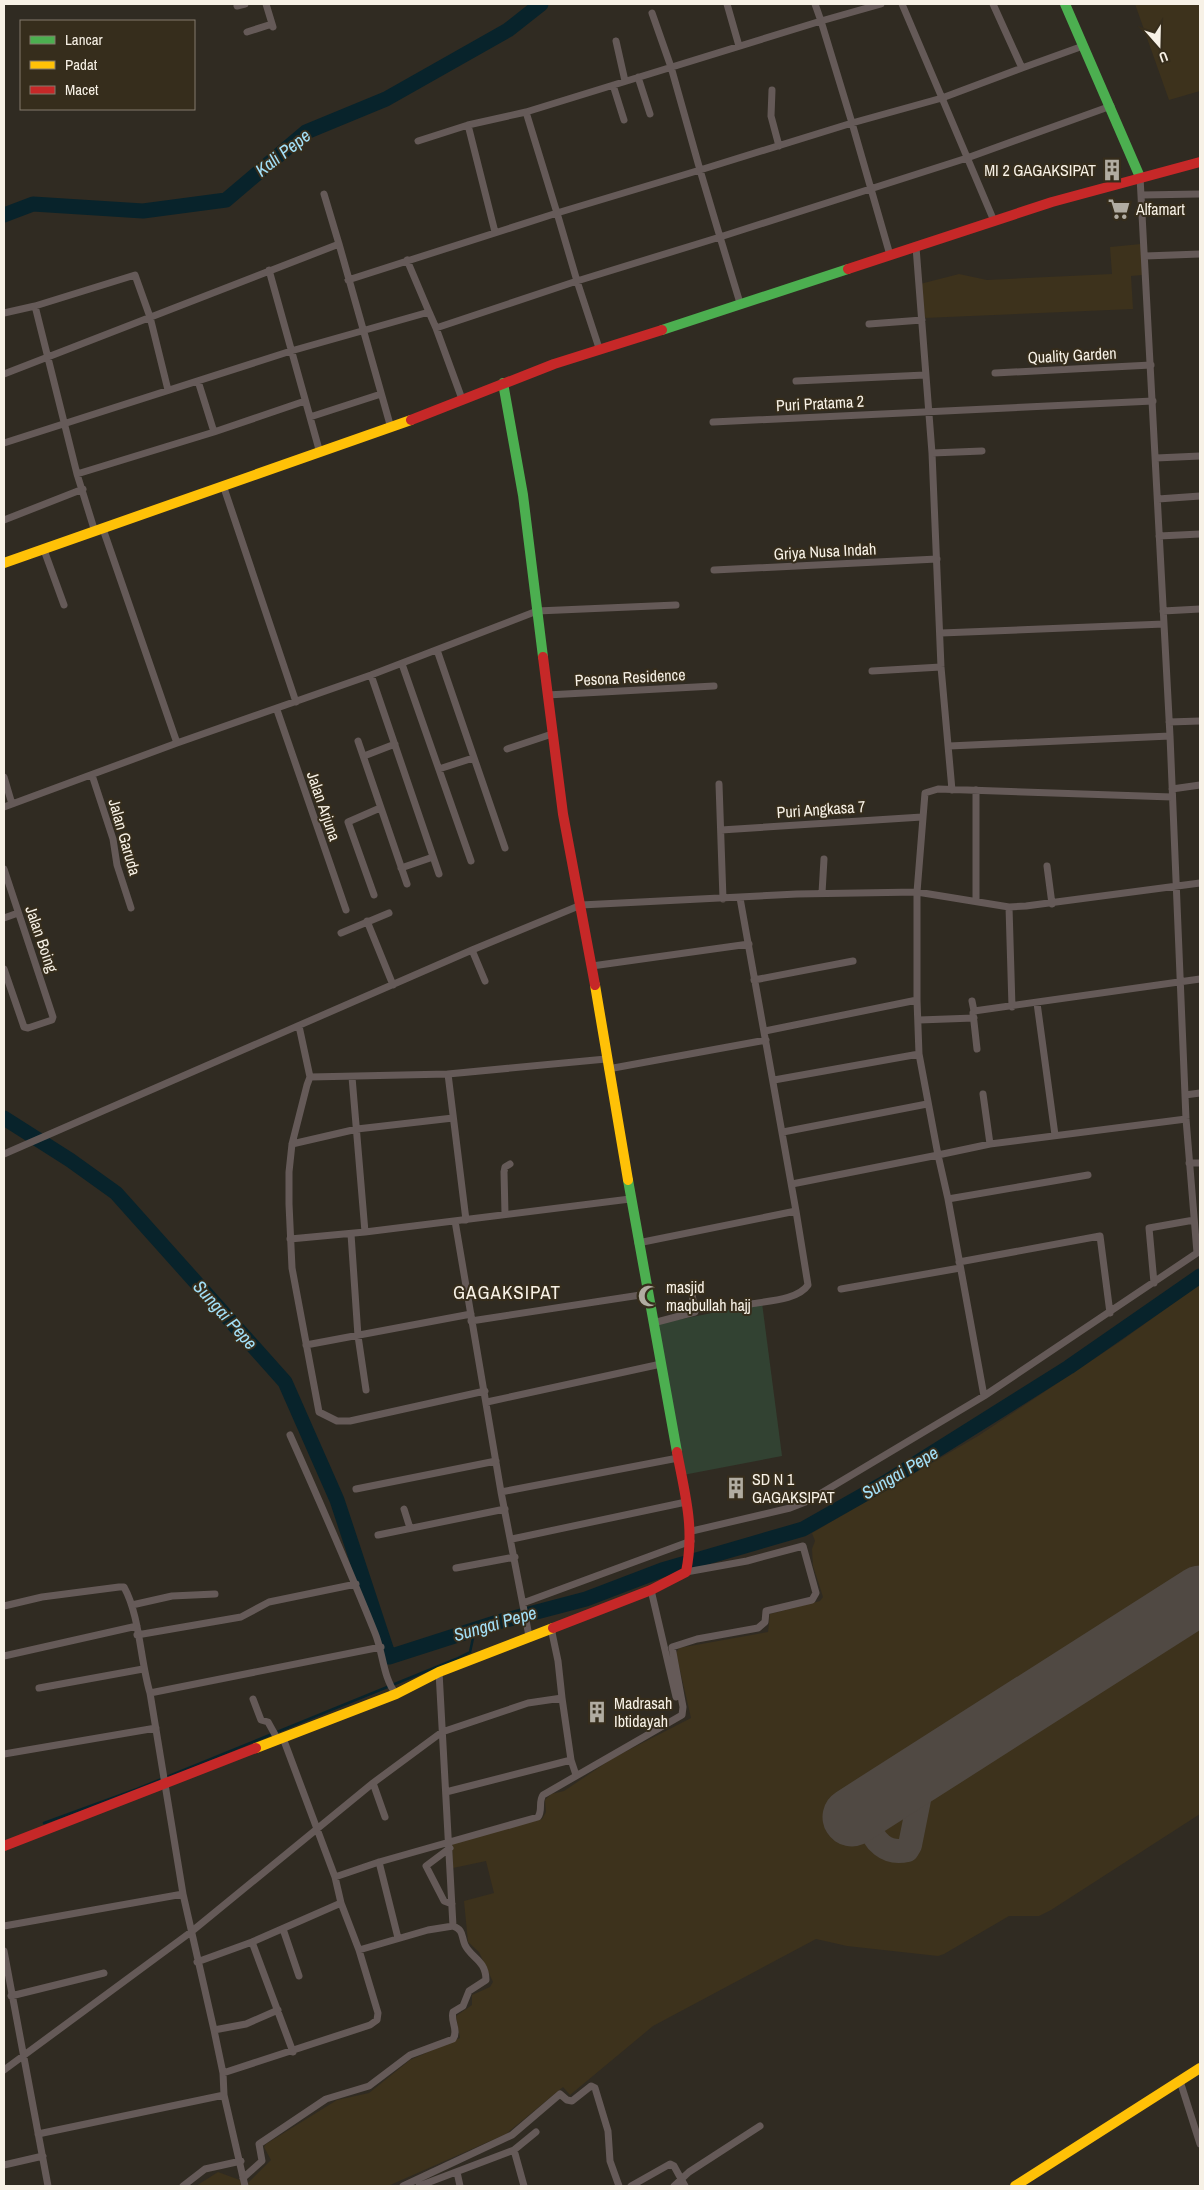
<svg xmlns="http://www.w3.org/2000/svg" width="1204" height="2190" font-family="'Archivo Narrow',sans-serif">
<rect width="100%" height="100%" fill="#302b22"/>
<path fill="#3d321c" d="M1135 4H1200V91L1169 100Z
M1141 244 1142 275 1131 276 1133 309 924 318 920 284 959 274 987 280 1112 274 1110 247Z
M1200 1284V1814L1051 1910 1039 1916H1009L944 1954 938 1956 847 1946 816 1939 653 2026 570 2095 563 2087 506 2134 388 2186H196L218 2172 248 2183 271 2160 264 2147 266 2144 337 2100 369 2093 410 2060 460 2038 456 2016 472 2005V1995L490 1987 493 1982 479 1952 468 1942 464 1901 494 1893 486 1861 453 1868 452 1845 454 1843 542 1819 546 1812 545 1800 551 1794 564 1791 613 1758 691 1718 676 1653 679 1648 768 1632 770 1614 820 1601 823 1597 813 1566 812 1549 815 1541 812 1533 978 1436 1121 1341Z"/>
<path fill="#324232" d="M762 1303 782 1456 683 1475 657 1324Z"/>
<g fill="none" stroke-linecap="round" stroke-linejoin="round">
<path stroke="#08232b" stroke-width="2.5" d="M44 1823 137 1789 456 1659 470 1652 475 1629"/>
<path stroke="#08232b" stroke-width="15" d="M4 215 33 204 143 211 226 200 306 132 386 99 508 30 541 4
M4 1118 70 1160 116 1193 285 1382 337 1500 389 1657 498 1622 586 1599 662 1570 803 1529 886 1482 1069 1367 1200 1276"/>
<path stroke="#504943" stroke-width="24" d="M912 1779C905 1780 898 1780 892 1781 852 1793 866 1860 907 1850L910 1845 922 1785 925 1778 941 1760"/>
<path stroke="#504943" stroke-width="59" d="M852 1817 1200 1595"/>
<path stroke="#655a58" stroke-width="7" d="M266 4 273 27
M727 4 739 46
M881 4 821 21 852 123 942 98 994 221
M902 4 942 98 1022 68
M993 4 1022 68 1083 46
M237 6 245 4
M652 13 671 67 700 170 852 123 890 255
M247 32 272 24
M616 41 625 81
M638 77 650 114
M613 85 624 120
M772 90 771 116 779 146
M468 125 495 232
M418 141 468 125 526 112
M700 170 720 237 577 281 557 213Z
M1140 177 1170 736 1186 1119 1197 1253
M1141 195 1200 194
M339 244 391 428
M916 247 932 453 941 667 952 790
M1145 256 1200 254
M407 260 429 312
M269 270 320 453
M348 280 557 213 526 112 821 21 815 4
M740 303 720 237 967 158 1111 106
M35 306 77 474 95 532
M4 313 35 306 135 275 150 317 168 390
M869 324 922 320
M436 328 462 399
M995 373 1151 365
M4 374 339 244 324 194
M198 381 214 432
M796 381 925 375
M310 417 381 394
M713 422 1153 401
M4 443 291 351 429 312 436 328 577 281 599 348
M932 453 982 451
M1156 458 1200 456
M77 474 214 432 305 401
M223 485 296 702
M1158 499 1200 496
M4 520 83 489
M103 529 177 743
M1159 536 1200 534
M44 550 64 605
M714 570 937 559
M1163 611 1200 609
M941 633 1164 624
M437 650 505 848
M402 664 471 861
M872 671 941 667
M371 675 439 874
M547 695 714 686
M277 710 346 910
M1169 722 1200 721
M358 741 407 884
M949 746 1170 736
M507 749 552 734
M364 756 395 744
M439 769 473 758
M92 775 113 839 117 865 131 908
M4 777 12 804
M719 784 723 899
M1172 789 1200 785
M1172 797 938 789 925 793 917 892V1000L919 1054 938 1155 990 1144 1186 1119
M4 807 177 743 371 675 537 611 676 605
M721 830 922 817
M1047 866 1052 904
M401 868 433 857
M4 869 53 1017 52 1020 28 1028 24 1027 4 969
M822 893 824 859
M374 895 348 822 380 808
M976 900V790
M1009 907 1012 1007
M4 918 18 913
M367 921 393 985
M341 933 389 913
M472 950 485 981
M592 966 749 944
M754 980 853 961
M972 1001 974 1011 1200 979
M1037 1003 1055 1135
M973 1013 977 1049
M919 1020 974 1018
M299 1026 310 1077
M765 1031 917 1000
M608 1069 766 1040
M448 1074 466 1220
M352 1077 365 1232
M774 1080 919 1054
M983 1094 990 1144
M1185 1095 1200 1093
M783 1132 927 1104
M292 1144 357 1129 453 1118
M4 1154 472 950 581 905 797 894 917 892 1009 907 1026 906 1200 883
M1189 1163H1200
M792 1184 938 1155 948 1199
M505 1214 504 1172 505 1167 510 1164
M455 1221 501 1492 529 1636
M351 1234 358 1336 366 1390
M290 1239 365 1232 630 1199
M638 1243 796 1211 740 898
M959 1262 1100 1236 1110 1313
M1154 1283 1149 1228 1194 1220
M841 1289 960 1268
M751 1304C767 1301 798 1300 808 1285L796 1211
M471 1321 647 1294
M653 1323 695 1312 692 1294
M306 1345 471 1314
M485 1391 350 1421H337L319 1412 292 1268 289 1204V1172L292 1144 307 1085 310 1077 448 1074 606 1059
M984 1396 948 1199 1088 1175
M487 1402 661 1364
M290 1435C319 1500 348 1566 375 1633 383 1652 383 1678 396 1694
M356 1489 496 1461
M501 1492 678 1458
M404 1509 410 1528
M692 1531 790 1508 808 1501 984 1396 1200 1251
M378 1535 505 1509
M512 1539 686 1502
M456 1568 515 1557
M651 1590 676 1697
M523 1603 691 1541
M132 1605 172 1596 215 1594
M4 1606 42 1597 119 1587H124C140 1616 140 1660 150 1693L183 1894 214 2030 223 2073 224 2095 245 2186
M137 1635 241 1617 269 1602 356 1584
M4 1656 137 1626
M39 1688 143 1669
M150 1693 381 1647
M562 1698 571 1760 576 1775
M253 1699 261 1720 268 1722 278 1740
M4 1754 156 1728
M373 1783 385 1817
M446 1792 571 1760
M450 1848 426 1866 444 1901 452 1904
M379 1862 398 1938
M335 1877 379 1862 538 1817C543 1810 538 1802 543 1795L682 1715 683 1707 672 1647 697 1639 758 1628 765 1622 766 1611 812 1600 816 1593 803 1546 747 1561 686 1572
M4 1926 183 1894
M283 1929 299 1976
M252 1942 293 2052
M359 1950 428 1930 453 1926
M4 1951 48 2186
M197 1962 252 1942 341 1903
M11 1996 104 1973
M214 2030 246 2024 278 2010
M4 2070 191 1932 373 1783 442 1732 528 1703 562 1698 558 1661 551 1628
M223 2073 370 2025 377 2020 378 2013 359 1950 341 1903 335 1877 283 1738
M1180 2081 1200 2144
M38 2134 224 2095
M514 2150 524 2186
M4 2165 43 2156
M457 2172 460 2186
M243 2178 262 2161 259 2144 326 2099 369 2086 410 2055 453 2039C459 2030 450 2021 453 2012L463 2006 469 1991 486 1980C486 1960 471 1958 465 1945 461 1936 464 1930 453 1926L439 1672
M183 2186 205 2169 241 2161
M403 2186 512 2135 560 2094 567 2100 572 2101 591 2086 595 2088 608 2131 610 2161 619 2186
M419 2186 514 2150 536 2132
M631 2186 670 2164 674 2166 685 2186
M674 2186 689 2172 760 2126"/>
<path stroke="#4caf50" stroke-width="10" d="M1065 4 1140 177
M662 330 848 269
M503 383 523 495 543 657
M628 1180 677 1452"/>
<path stroke="#ffc107" stroke-width="10" d="M4 563 411 420
M595 985 628 1180
M256 1748 396 1694 439 1672 553 1628
M1015 2186 1200 2068"/>
<path stroke="#c62828" stroke-width="10" d="M848 269 1052 202 1200 162
M411 420 554 364 662 330
M543 657 563 814 595 985
M553 1628 651 1590 686 1572C695 1528 685 1495 677 1452
M4 1846 256 1748"/>
</g>
<defs>
<g id="building-bare" transform="scale(1.725)"><path d="M-4-6H4V6H1V3H-1V6H-4ZM-2.5-4.3h1.7v1.8h-1.7ZM.8-4.3h1.7v1.8H.8ZM-2.5-1h1.7V.8h-1.7ZM.8-1h1.7V.8H.8Z" fill="#b1aca1" stroke="#362d1c" stroke-width="2.5" paint-order="stroke"/></g>
<g id="supermarket-bare" transform="scale(1.725)"><path d="M-6-5.5h2.5l.6 2H6L4.5 2H-2.5L-4.4-4H-6ZM-1.5 3.2a1.3 1.3 0 1 0 .1 0ZM3 3.2a1.3 1.3 0 1 0 .1 0Z" fill="#b1aca1" stroke="#362d1c" stroke-width="2.5" paint-order="stroke"/></g>
<g id="mosque-bare" transform="scale(1.725)"><path d="M3.5-4.9A6 6 0 1 0 3.5 4.9A5 5 0 1 1 3.5-4.9Z" fill="#b1aca1" stroke="#362d1c" stroke-width="2.5" paint-order="stroke"/></g>
</defs>
<g fill-rule="evenodd">
<use href="#building-bare" x="1112" y="170"/>
<use href="#supermarket-bare" x="1119" y="209"/>
<use href="#mosque-bare" x="649" y="1296"/>
<use href="#building-bare" x="736" y="1488"/>
<use href="#building-bare" x="597" y="1712"/>
</g>
<g text-anchor="middle" stroke-width="4" stroke-linejoin="round" paint-order="stroke">
<g font-size="16" fill="#f7f1e6" stroke="#362d1c" text-anchor="start">
<text x="1096" y="176" text-anchor="end">MI 2 GAGAKSIPAT</text>
<text x="1136" y="215">Alfamart</text>
<text x="666" y="1293">masjid<tspan x="666" dy="18">maqbullah hajj</tspan></text>
<text x="752" y="1485">SD N 1<tspan x="752" dy="18">GAGAKSIPAT</tspan></text>
<text x="614" y="1709">Madrasah<tspan x="614" dy="18">Ibtidayah</tspan></text>
</g>
<g font-size="16" fill="#f7f1e6" stroke="#362d1c">
<text transform="translate(1072 355) rotate(-3)" y="6">Quality Garden</text>
<text transform="translate(820 403) rotate(-3)" y="6">Puri Pratama 2</text>
<text transform="translate(825 551) rotate(-3)" y="6">Griya Nusa Indah</text>
<text transform="translate(630 677) rotate(-3)" y="6">Pesona Residence</text>
<text transform="translate(324 806) rotate(71)" y="6">Jalan Arjuna</text>
<text transform="translate(821 809) rotate(-4)" y="6">Puri Angkasa 7</text>
<text transform="translate(125 837) rotate(74)" y="6">Jalan Garuda</text>
<text transform="translate(42 939) rotate(71)" y="6">Jalan Boing</text>
</g>
<g font-size="18" font-style="italic" fill="#a3e0f8" stroke="#362d1c">
<text transform="translate(283 153) rotate(-38)" y="6">Kali Pepe</text>
<text transform="translate(225 1315) rotate(48)" y="6">Sungai Pepe</text>
<text transform="translate(900 1473) rotate(-31)" y="6">Sungai Pepe</text>
<text transform="translate(495 1624) rotate(-16)" y="6">Sungai Pepe</text>
</g>
<g font-size="19" letter-spacing="1" fill="#f7f1e6" stroke="#362d1c">
<text x="507" y="1299">GAGAKSIPAT</text>
</g>
</g>
<rect width="1204" height="2190" fill="none" stroke="#f7f1e6" stroke-width="10"/>
<rect x="20" y="20" width="175" height="90" fill="#362d1c" stroke="#837b6d"/>
<rect x="30" y="36" width="25" height="8" fill="#4caf50" stroke="#837b6d"/>
<text x="65" y="45" font-size="15" fill="#f7f1e6">Lancar</text>
<rect x="30" y="61" width="25" height="8" fill="#ffc107" stroke="#837b6d"/>
<text x="65" y="70" font-size="15" fill="#f7f1e6">Padat</text>
<rect x="30" y="86" width="25" height="8" fill="#c62828" stroke="#837b6d"/>
<text x="65" y="95" font-size="15" fill="#f7f1e6">Macet</text>
<g transform="translate(1159 45) rotate(160)" stroke="#362d1c" stroke-width="4" paint-order="stroke">
<path d="M0-4L9 19L0 12L-9 19Z" fill="#f7f1e6"/>
<text y="-8" font-size="14" font-weight="bold" text-anchor="middle" fill="#f7f1e6">U</text>
</g>
</svg>
